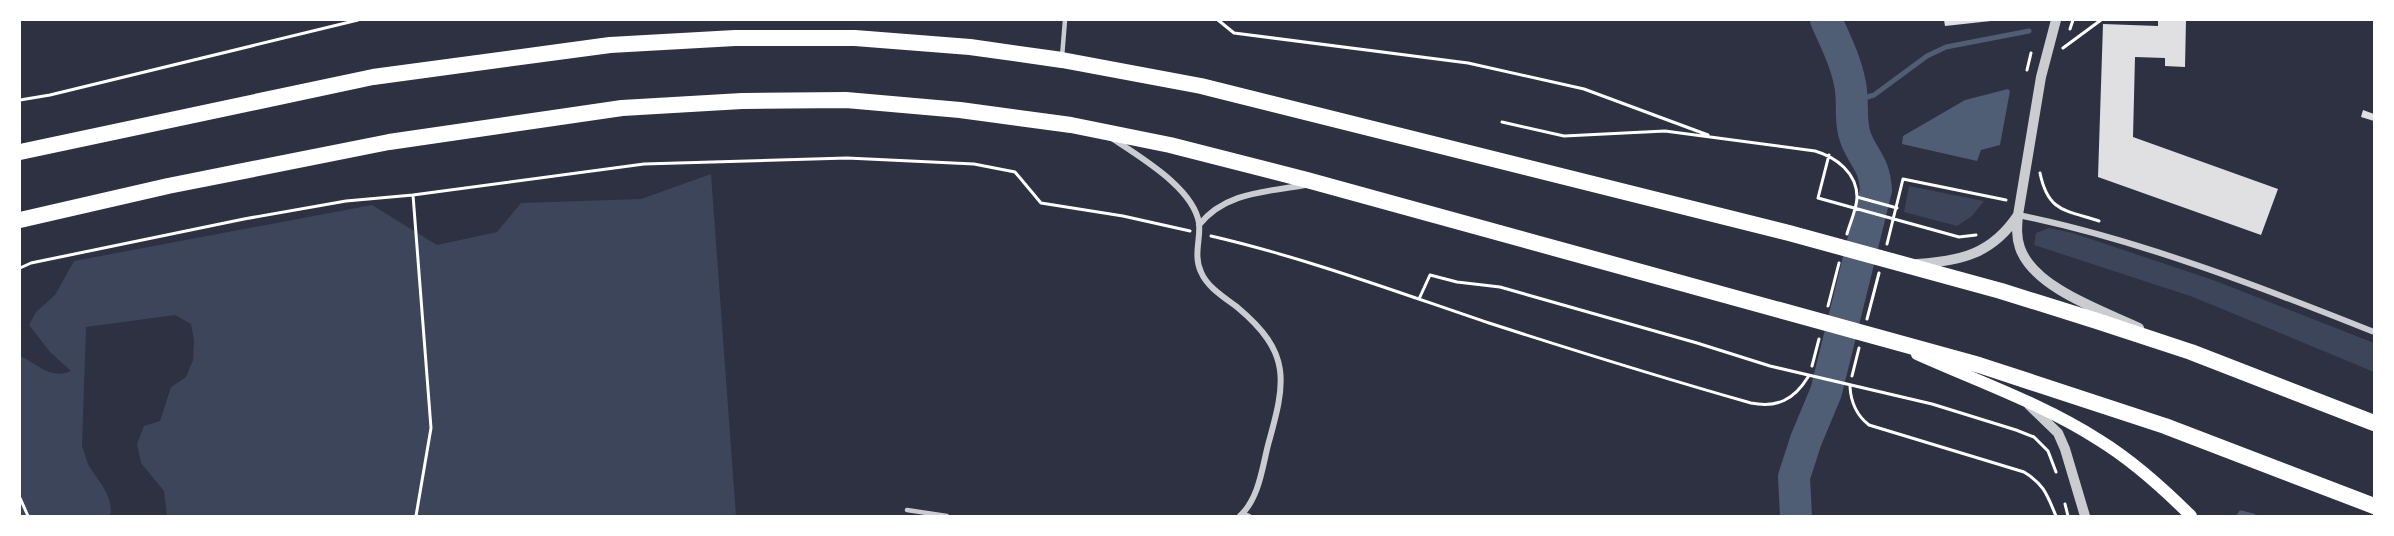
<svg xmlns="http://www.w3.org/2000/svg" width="2394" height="536" font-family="'Source Sans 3',sans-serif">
<rect width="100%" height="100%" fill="#2d3142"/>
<path fill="#3c4559" d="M711 174 736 516H167L164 491 141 463 137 444 144 426 160 421 171 387 186 377 193 360 194 341 191 324 175 315 86 327 82 446C84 452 86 458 88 464 97 480 115 497 110 516H20V356C38 364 50 380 71 371L50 352 29 325 36 312 55 295 74 261 372 205 437 245 497 232 521 203 641 199Z
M1909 186 1984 201 1972 216 1957 226 1904 212Z
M2049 228 2073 233 2213 280 2374 343V372L2193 297 2034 245 2036 233Z"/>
<path fill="#4f5d75" d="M2008 89 2010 91 2000 145 1981 150 1977 161 1902 144 1903 136 1965 100Z"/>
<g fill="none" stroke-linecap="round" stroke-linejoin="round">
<path stroke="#4f5d75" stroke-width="5" d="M1851 102 1874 95 1927 56 1946 47 2029 31
M2239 516 2241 513 2253 516"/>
<path stroke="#4f5d75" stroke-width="32" d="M1796 516 1794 477 1806 440 1826 392 1876 190C1874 163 1865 161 1856 139 1849 122 1854 102 1850 84 1846 62 1835 40 1826 20"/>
</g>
<path fill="#e0e0e3" d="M1944 20H1991V21L1945 26Z
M2158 20H2186L2185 67 2165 66V58L2135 57 2133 137 2278 189 2261 235 2098 177 2103 24 2158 26Z
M2363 110 2374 114V121L2361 117Z"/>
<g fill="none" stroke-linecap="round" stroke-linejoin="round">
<path stroke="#fff" stroke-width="3" d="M1218 20 1234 33 1468 63 1584 89 1708 135
M2070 29 2073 20
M2063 48 2101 20
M2027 70 2031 53
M20 100 50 95 358 20
M1502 122 1564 136 1665 131 1815 151C1836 157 1857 173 1857 197 1857 208 1850 223 1847 234
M1829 155 1818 198 1959 237 1976 235
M2040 173C2048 212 2065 210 2099 221
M413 195 431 428 416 516
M1857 197 1897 208
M1211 236C1306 258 1397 292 1489 323 1576 351 1663 378 1751 403 1777 408 1794 400 1808 377
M1887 244 1903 179 2006 200
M20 268 31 263 244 219 346 201 413 195 644 164 847 158 974 164 1015 172 1041 203 1123 216 1190 231
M1419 299 1430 275 1457 282 1500 287 1697 343 1770 366 1932 404 2016 430 2034 437 2048 451 2056 472
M1828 306 1839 263
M1867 319 1879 273
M1812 366 1819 339
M1852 376 1859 348
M1850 387C1851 403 1856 415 1869 425L2024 472C2045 485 2047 495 2056 516
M20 498 28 516
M2065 504 2068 516"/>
<path stroke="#caccd0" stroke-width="4.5" d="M1062 57 1065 20
M907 510 947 516
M1243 514 1249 516"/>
<path stroke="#caccd0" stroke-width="6" d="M1112 138C1139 157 1193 187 1199 223 1201 239 1193 255 1201 272 1207 287 1225 298 1237 307 1292 353 1286 381 1268 445 1262 469 1259 498 1240 516
M2018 215C2137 239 2261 287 2374 332
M1199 225C1225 192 1266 192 1305 185"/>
<path stroke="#caccd0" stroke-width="10" d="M2018 215C2017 226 2016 237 2020 248 2034 288 2103 311 2139 328
M1917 264C1961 261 1992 254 2018 215L2041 77 2056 20
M2029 405 2058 433 2065 449 2085 516"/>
<path stroke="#fff" stroke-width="12" d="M1917 354C1977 381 2043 404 2099 440 2133 461 2163 488 2191 516"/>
<path stroke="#fff" stroke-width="16" d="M20 152 373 77 610 45 735 38H855L970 47 1062 60 1201 86 1789 233 2001 291 2097 321 2191 352 2374 423
M20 220 168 186 389 142 622 108 742 101 846 100 960 110 1071 125 1170 145 1307 180 1979 365 2165 426 2374 506"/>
</g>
<rect width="2394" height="536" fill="none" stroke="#ffffff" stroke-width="42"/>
</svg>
